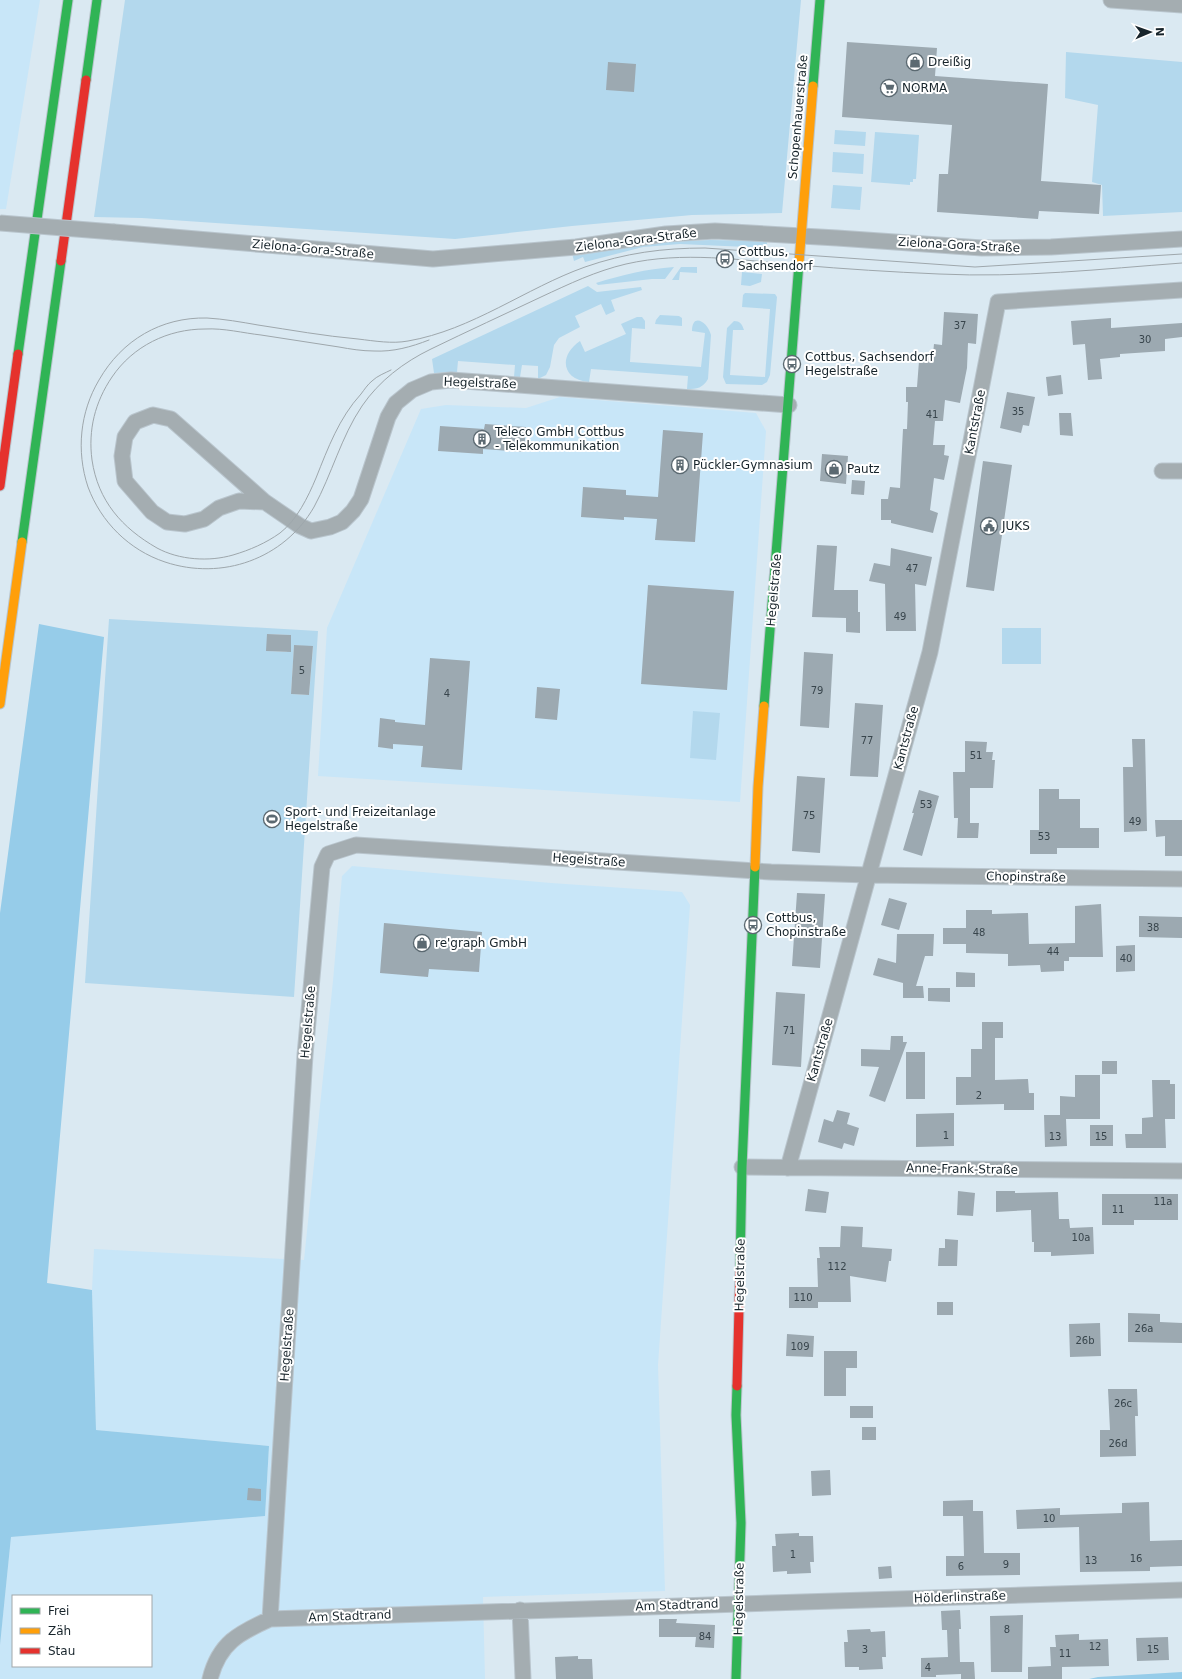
<svg xmlns="http://www.w3.org/2000/svg" width="1182" height="1679" font-family="'DejaVu Sans',sans-serif">
<rect width="100%" height="100%" fill="#dae9f2"/>
<path fill="#c8e6f8" fill-rule="evenodd" d="M0 0H40L6 209H0Z
M560 397 756 413 766 431 740 802 318 776 327 628 421 409 446 405 526 408Z
M352 866 551 883 682 892 690 905 658 1365 665 1591 483 1597 485 1679H0V1645L11 1537 265 1516 269 1446 96 1430 92 1290 94 1249 304 1260 333 981 342 876ZM13 1596H151V1666H13Z"/>
<path fill="#b3d8ed" fill-rule="evenodd" d="M125 0H801L782 213 692 215 572 226 455 239 142 218 94 217Z
M1066 52 1182 62V212L1103 216 1102 185 1092 182 1098 105 1065 98Z
M835 130 866 132 865 146 834 144Z
M875 132 919 135 916 179H913V182H910V185L871 182Z
M833 152 864 154 863 174 832 172Z
M833 185 862 187 860 210 831 208Z
M710 240 767 241V248L680 244 643 247 585 262 583 257 574 261 572 253 667 242Z
M674 267 665 279H652L598 285 596 283C622 275 646 269 674 267Z
M681 267H697V273L680 272 679 280H672Z
M742 272 762 274 761 282 750 286 741 285Z
M588 286 597 292 641 287 642 290 611 300 615 311 606 315 601 304 575 316 580 327 559 338 554 345 550 367 546 375 538 379V366L522 365 520 377H514L515 365 458 361 457 372 434 373 432 359Z
M745 293 775 294 777 297 770 375 767 382 762 385 726 384 723 377 727 328 734 321C740 321 742 324 744 330H733L730 375 765 377 770 309 742 307 743 295Z
M660 315 679 316 682 318V326L655 324 656 320Z
M637 317H642L645 321V329L632 328 630 362 701 367 705 333 692 331C692 312 708 322 711 335L708 379C703 388 697 389 687 389L688 376 591 369 589 382C562 380 558 356 580 341L585 352 626 334 621 324Z
M109 619 318 631 294 997 85 983ZM267 634 291 635V644L287 652 267 651ZM294 645 313 647 309 695 291 694Z
M1002 628H1041V664H1002Z
M693 711 720 713 716 760 690 758Z"/>
<path fill="#96cce9" d="M39 624 104 637 47 1283 92 1290 96 1430 269 1446 265 1516 11 1537 0 1645V913Z
M1182 1672V1679H1089L1098 1677Z"/>
<path fill="#9ca9b1" d="M847 42 937 48 935 76 1048 84 1041 181 1101 185 1099 214 1039 211 1038 219 937 212 939 174H948L952 125 842 117Z
M608 62 636 64 634 92 606 90Z
M944 312 978 314 976 344 968 343 967 368 960 403 945 400 943 421H935L933 445H945L944 455 949 456 944 480 934 478 930 510 938 513 933 533 891 523V520H881V499H888L890 487 900 488 903 429H907L908 402H906V387H917L919 361H928L929 353 933 354 934 344 942 345Z
M1111 318V328L1182 323V337L1165 339V351L1120 354V357L1100 359 1102 379 1088 380 1085 344 1073 345 1071 321Z
M1061 375 1063 394 1048 396 1046 377Z
M1007 392 1035 397 1029 426 1023 425 1021 433 1000 428Z
M1059 413H1071L1073 436 1060 435Z
M485 424 526 427 524 452 483 449V454L438 451 440 426 484 429Z
M663 430 703 433 695 542 655 540 657 519 624 517V520L581 517 583 487 626 490V495L658 497Z
M822 454 848 456 846 484 820 481Z
M983 461 1012 465 994 591 966 587Z
M852 480 865 481 864 495 851 494Z
M817 545 837 546 834 590H858V612H860V633L846 632V618L812 617Z
M891 548 932 557 926 586 915 584 916 631H886L885 584 869 581 874 563 890 566Z
M648 585 734 591 727 690 641 684Z
M267 634 291 635V652L266 651Z
M294 645 313 646 309 695 291 694Z
M804 652 833 654 829 728 800 726Z
M430 658 470 661 462 770 421 767 423 746 393 744V749L378 747 380 718 395 720V722L425 725Z
M537 687 560 689 557 720 535 718Z
M855 703 883 705 878 777 850 776Z
M1132 739H1145L1147 831 1124 832 1123 767H1133Z
M965 741 987 742 986 752H993L992 760H995L993 788H970V823H979L978 838H957L958 818H954L953 772H965Z
M797 776 825 778 820 853 792 851Z
M1039 789H1059V799H1080V828H1099V848H1057V854H1030V830H1039Z
M919 790 939 796 922 856 903 850 914 813H912Z
M1155 820H1182V856H1165V836L1156 837Z
M797 893 825 894 820 968 792 966Z
M889 898 907 903 899 930 881 925Z
M1101 904 1103 957H1069V961H1064V971L1041 972 1040 965 1008 966V954L966 953V944H943V928H966V910H992V914L1028 913 1029 944 1075 943V906Z
M1139 916 1182 917V938L1139 937Z
M384 923 482 932 479 972 429 969 428 977 380 973Z
M897 934H934L933 956H925L916 986H923L924 998H903V983L873 975 878 958 896 963Z
M1135 945V971L1116 972V946Z
M956 972 975 973V987H956Z
M928 988H950V1002L928 1001Z
M776 992 805 994 801 1067 772 1065Z
M982 1022H1003V1038H995V1080L1028 1079 1029 1093H1034V1110H1004V1104L956 1105V1077H971V1049H982Z
M891 1036H903V1042H907L885 1102 869 1096 879 1067 861 1066V1049L890 1050Z
M906 1052H925V1099H906Z
M1102 1061H1117V1074H1102Z
M1075 1075H1100V1119H1066L1067 1146 1045 1147 1044 1115H1060V1096L1075 1097Z
M1152 1080H1170V1084H1175V1119H1165L1166 1148H1126L1125 1134H1142V1118L1153 1117Z
M837 1110 850 1113 847 1124 859 1128 854 1146 844 1143 842 1149 818 1142 824 1119 833 1122Z
M954 1113V1146L916 1147V1114Z
M1090 1125H1113V1146H1090Z
M808 1189 829 1192 826 1213 805 1211Z
M958 1191 975 1193 973 1216 957 1215Z
M996 1191H1015V1193L1058 1192 1059 1219H1069L1070 1228 1093 1227 1094 1254 1051 1256V1252H1034V1242H1032L1031 1210 996 1212Z
M1102 1194H1178V1220H1134V1225H1102Z
M841 1226 863 1227 862 1247 892 1249 891 1261H889L886 1282 850 1276 851 1302H818V1308H789V1287H818L817 1258H820L819 1247H840Z
M945 1239 958 1240 957 1266H938L939 1248H945Z
M937 1302H953V1315H937Z
M1128 1313 1160 1314V1322L1182 1323V1343L1128 1342Z
M1100 1323 1101 1356 1070 1357 1069 1324Z
M787 1334 814 1336 813 1357 786 1356Z
M824 1351H857V1368H846V1396H824Z
M1108 1389H1137L1138 1416H1135L1136 1456 1100 1457V1430H1110Z
M850 1406H873V1418H850Z
M862 1427H876V1440H862Z
M830 1470 831 1495 812 1496 811 1471Z
M248 1488 261 1489V1501L247 1500Z
M973 1500V1511H983L984 1553H1020V1575L946 1576V1556H964L963 1516H943V1501Z
M1149 1502 1150 1541 1182 1540V1566L1150 1567V1571L1080 1572 1079 1527 1017 1529 1016 1510 1060 1508V1515L1122 1513V1503Z
M799 1533V1536H813L814 1562H810L811 1573 787 1574V1571L773 1572 772 1546H776L775 1534Z
M891 1566 892 1578 879 1579 878 1567Z
M960 1610 961 1629H959L960 1662H974L975 1679H961V1674L936 1675V1677H921V1658L948 1657 947 1630H942L941 1611Z
M1023 1615 1022 1672H991L990 1616Z
M659 1619H677L676 1623 715 1625 714 1648 695 1647 696 1637H659Z
M870 1629 871 1632 885 1631 886 1657H882L883 1669 859 1670V1667H845L844 1642H848L847 1630Z
M1079 1634V1640L1108 1639 1109 1666 1062 1667V1679H1028V1667L1051 1666 1050 1647H1056L1055 1635Z
M1168 1637 1169 1660 1137 1661 1136 1638Z
M578 1656V1659H592L593 1679H556L555 1657Z"/>
<g fill="none" stroke-linecap="round" stroke-linejoin="round">
<g stroke="#b9c5cd" stroke-width="17">
<path id="street" d="M1111 0 1182 5
M114 232 433 259 576 247 666 234 715 231 837 238 982 248 1051 247 1182 239
M1162 471H1182
M265 502 239 501 219 508 204 519 185 524 167 522 152 512 125 481 122 456 125 437 135 422 153 415 171 419 265 502 300 526 311 531 330 527 342 522 353 511 361 499 388 417 396 403 412 390 431 382 451 380 789 405
M742 1167 1182 1171
M788 1168 930 652 998 302 1182 290
M520 1610 523 1679
M270 1619 305 1055 322 867 328 854 356 845 771 872 869 875 1182 879
M210 1679C219 1643 239 1633 270 1619L1182 1590"/>
</g>
<g stroke="#b9c5cd" stroke-width="11">
<path id="fast" d="M86 80 97 0
M813 86 820 0
M18 354 68 0
M22 542 61 261
M764 706 799 263
M740 1269 742 1167 755 867
M736 1679 741 1523 736 1415 737 1386"/>
</g>
<g stroke="#b9c5cd" stroke-width="11">
<path id="slow" d="M799 263 813 86
M0 704 22 542
M755 867 758 787 764 706"/>
</g>
<g stroke="#b9c5cd" stroke-width="11">
<path id="jam" d="M61 261 86 80
M0 486 18 354
M737 1386 740 1269"/>
</g>
<use href="#street" stroke="#a4adb1" stroke-width="15"/>
<use href="#fast" stroke="#30b455" stroke-width="9"/>
<use href="#slow" stroke="#ff9f0a" stroke-width="9"/>
<use href="#jam" stroke="#e5322d" stroke-width="9"/>
<path stroke="#9ea7ac" stroke-width="1" d="M1182 254 975 267 705 248C663 248 625 253 585 267 526 288 472 330 408 341 392 344 375 341 358 339 324 336 291 330 258 325 241 322 224 319 207 318 161 317 122 340 99 380 80 412 76 451 88 487 101 522 129 550 165 562 222 581 284 559 314 507 332 474 341 437 362 406 379 381 404 362 431 349 468 331 505 314 541 297 569 284 596 271 626 264 683 251 740 260 798 265 845 269 892 272 939 274 1020 278 1101 269 1182 263
M391 370C385 373 377 376 372 381 368 384 364 390 361 394 339 418 328 448 316 478 308 497 297 520 280 533 266 543 250 550 233 555 209 562 179 560 157 548 122 528 98 501 92 460 88 430 95 402 112 377 133 346 168 329 205 329 224 328 243 333 261 335 287 339 313 343 339 347 350 349 362 351 374 351 393 352 411 347 429 340"/>
<g stroke="#b9c5cd" stroke-width="17" stroke-linecap="butt">
<path id="street-bridge" d="M0 223 114 232"/>
</g>
<use href="#street-bridge" stroke="#a4adb1" stroke-width="15"/>
</g>
<defs>
<g id="shop-ring" transform="scale(0.9)"><circle r="9.5" fill="#fff" stroke="#5b6971" stroke-width="1.5"/><path d="M-5-2.5h2.3a2.7 3.5 0 0 1 5.4 0H5L5.5 6h-11ZM-1.5-2.5h3a1.5 2.3 0 0 0-3 0Z" fill="#5b6971"/></g>
<g id="supermarket-ring" transform="scale(0.9)"><circle r="9.5" fill="#fff" stroke="#5b6971" stroke-width="1.5"/><path d="M-6-5.5h2.5l.6 2H6L4.5 2H-2.5L-4.4-4H-6ZM-1.5 3.2a1.3 1.3 0 1 0 .1 0ZM3 3.2a1.3 1.3 0 1 0 .1 0Z" fill="#5b6971"/></g>
<g id="bus-ring" transform="scale(0.9)"><circle r="9.5" fill="#fff" stroke="#5b6971" stroke-width="1.5"/><path d="M-5-6H5V4H4V6H2V4H-2V6H-4V4H-5ZM-3.5-4V0h7V-4ZM-3.5 1.2v1.5H-2V1.2ZM2 1.2v1.5H3.5V1.2Z" fill="#5b6971"/></g>
<g id="building-ring" transform="scale(0.9)"><circle r="9.5" fill="#fff" stroke="#5b6971" stroke-width="1.5"/><path d="M-4-6H4V6H1V3H-1V6H-4ZM-2.5-4.3h1.7v1.8h-1.7ZM.8-4.3h1.7v1.8H.8ZM-2.5-1h1.7V.8h-1.7ZM.8-1h1.7V.8H.8Z" fill="#5b6971"/></g>
<g id="civic-ring" transform="scale(0.9)"><circle r="9.5" fill="#fff" stroke="#5b6971" stroke-width="1.5"/><path d="M-.6-6.5H3V-4.5H.6V-3L4-1V1h2V6H-6V1h2V-1L-.6-3ZM-1.2 2.5V6h2.4V2.5Z" fill="#5b6971"/></g>
<g id="stadium-ring" transform="scale(0.9)"><circle r="9.5" fill="#fff" stroke="#5b6971" stroke-width="1.5"/><path d="M0-5a6.5 5 0 1 0 0 10a6.5 5 0 1 0 0-10ZM-3.5-1.8h7v3.6h-7Z" fill="#5b6971"/></g>
</defs>
<g fill-rule="evenodd">
<use href="#shop-ring" x="915" y="62"/>
<use href="#supermarket-ring" x="889" y="88"/>
<use href="#bus-ring" x="725" y="259"/>
<use href="#bus-ring" x="792" y="364"/>
<use href="#building-ring" x="482" y="439"/>
<use href="#building-ring" x="680" y="465"/>
<use href="#shop-ring" x="834" y="469"/>
<use href="#civic-ring" x="989" y="526"/>
<use href="#stadium-ring" x="272" y="819"/>
<use href="#bus-ring" x="753" y="925"/>
<use href="#shop-ring" x="422" y="943"/>
</g>
<g text-anchor="middle" stroke-width="4" stroke-linejoin="round" paint-order="stroke">
<g font-size="10" fill="#38454c">
<text x="960" y="329">37</text>
<text x="1145" y="343">30</text>
<text x="1018" y="415">35</text>
<text x="932" y="418">41</text>
<text x="912" y="572">47</text>
<text x="900" y="620">49</text>
<text x="302" y="674">5</text>
<text x="817" y="694">79</text>
<text x="447" y="697">4</text>
<text x="867" y="744">77</text>
<text x="976" y="759">51</text>
<text x="926" y="808">53</text>
<text x="809" y="819">75</text>
<text x="1135" y="825">49</text>
<text x="1044" y="840">53</text>
<text x="1153" y="931">38</text>
<text x="979" y="936">48</text>
<text x="1053" y="955">44</text>
<text x="1126" y="962">40</text>
<text x="789" y="1034">71</text>
<text x="979" y="1099">2</text>
<text x="946" y="1139">1</text>
<text x="1055" y="1140">13</text>
<text x="1101" y="1140">15</text>
<text x="1163" y="1205">11a</text>
<text x="1118" y="1213">11</text>
<text x="1081" y="1241">10a</text>
<text x="837" y="1270">112</text>
<text x="803" y="1301">110</text>
<text x="1144" y="1332">26a</text>
<text x="1085" y="1344">26b</text>
<text x="800" y="1350">109</text>
<text x="1123" y="1407">26c</text>
<text x="1118" y="1447">26d</text>
<text x="1049" y="1522">10</text>
<text x="793" y="1558">1</text>
<text x="1136" y="1562">16</text>
<text x="1091" y="1564">13</text>
<text x="1006" y="1568">9</text>
<text x="961" y="1570">6</text>
<text x="1007" y="1633">8</text>
<text x="705" y="1640">84</text>
<text x="1095" y="1650">12</text>
<text x="865" y="1653">3</text>
<text x="1153" y="1653">15</text>
<text x="1065" y="1657">11</text>
<text x="928" y="1671">4</text>
</g>
<g font-size="12" fill="#17242b" stroke="#fff" text-anchor="start">
<text x="928" y="66">Dreißig</text>
<text x="902" y="92">NORMA</text>
<text x="738" y="256">Cottbus,<tspan x="738" dy="14">Sachsendorf</tspan></text>
<text x="805" y="361">Cottbus, Sachsendorf<tspan x="805" dy="14">Hegelstraße</tspan></text>
<text x="495" y="436">Teleco GmbH Cottbus<tspan x="495" dy="14">- Telekommunikation</tspan></text>
<text x="693" y="469">Pückler-Gymnasium</text>
<text x="847" y="473">Pautz</text>
<text x="1002" y="530">JUKS</text>
<text x="285" y="816">Sport- und Freizeitanlage<tspan x="285" dy="14">Hegelstraße</tspan></text>
<text x="766" y="922">Cottbus,<tspan x="766" dy="14">Chopinstraße</tspan></text>
<text x="435" y="947">re'graph GmbH</text>
</g>
<g font-size="12" fill="#17242b" stroke="#fff">
<text transform="translate(798 117) rotate(-85)" y="4">Schopenhauerstraße</text>
<text transform="translate(636 240) rotate(-7)" y="4">Zielona-Gora-Straße</text>
<text transform="translate(959 245) rotate(3)" y="4">Zielona-Gora-Straße</text>
<text transform="translate(313 249) rotate(5)" y="4">Zielona-Gora-Straße</text>
<text transform="translate(480 383) rotate(2)" y="4">Hegelstraße</text>
<text transform="translate(975 422) rotate(-79)" y="4">Kantstraße</text>
<text transform="translate(774 590) rotate(-85)" y="4">Hegelstraße</text>
<text transform="translate(906 738) rotate(-75)" y="4">Kantstraße</text>
<text transform="translate(589 860) rotate(4)" y="4">Hegelstraße</text>
<text transform="translate(1026 877) rotate(1)" y="4">Chopinstraße</text>
<text transform="translate(308 1022) rotate(-85)" y="4">Hegelstraße</text>
<text transform="translate(820 1050) rotate(-74)" y="4">Kantstraße</text>
<text transform="translate(962 1169) rotate(1)" y="4">Anne-Frank-Straße</text>
<text transform="translate(740 1275) rotate(-89)" y="4">Hegelstraße</text>
<text transform="translate(287 1345) rotate(-86)" y="4">Hegelstraße</text>
<text transform="translate(960 1597) rotate(-2)" y="4">Hölderlinstraße</text>
<text transform="translate(739 1599) rotate(-89)" y="4">Hegelstraße</text>
<text transform="translate(677 1605) rotate(-2)" y="4">Am Stadtrand</text>
<text transform="translate(350 1616) rotate(-2)" y="4">Am Stadtrand</text>
</g>
</g>
<rect x="12" y="1595" width="140" height="72" fill="#ffffff" stroke="#a2a7aa"/>
<rect x="20" y="1608" width="20" height="6" fill="#30b455" stroke="#a2a7aa"/>
<text x="48" y="1615" font-size="12" fill="#17242b">Frei</text>
<rect x="20" y="1628" width="20" height="6" fill="#ff9f0a" stroke="#a2a7aa"/>
<text x="48" y="1635" font-size="12" fill="#17242b">Zäh</text>
<rect x="20" y="1648" width="20" height="6" fill="#e5322d" stroke="#a2a7aa"/>
<text x="48" y="1655" font-size="12" fill="#17242b">Stau</text>
<g transform="translate(1150 32) rotate(88)" stroke="#ffffff" stroke-width="3" paint-order="stroke">
<path d="M0-3L7 15L0 10L-7 15Z" fill="#17242b"/>
<text y="-6" font-size="11" font-weight="bold" text-anchor="middle" fill="#17242b">N</text>
</g>
</svg>
